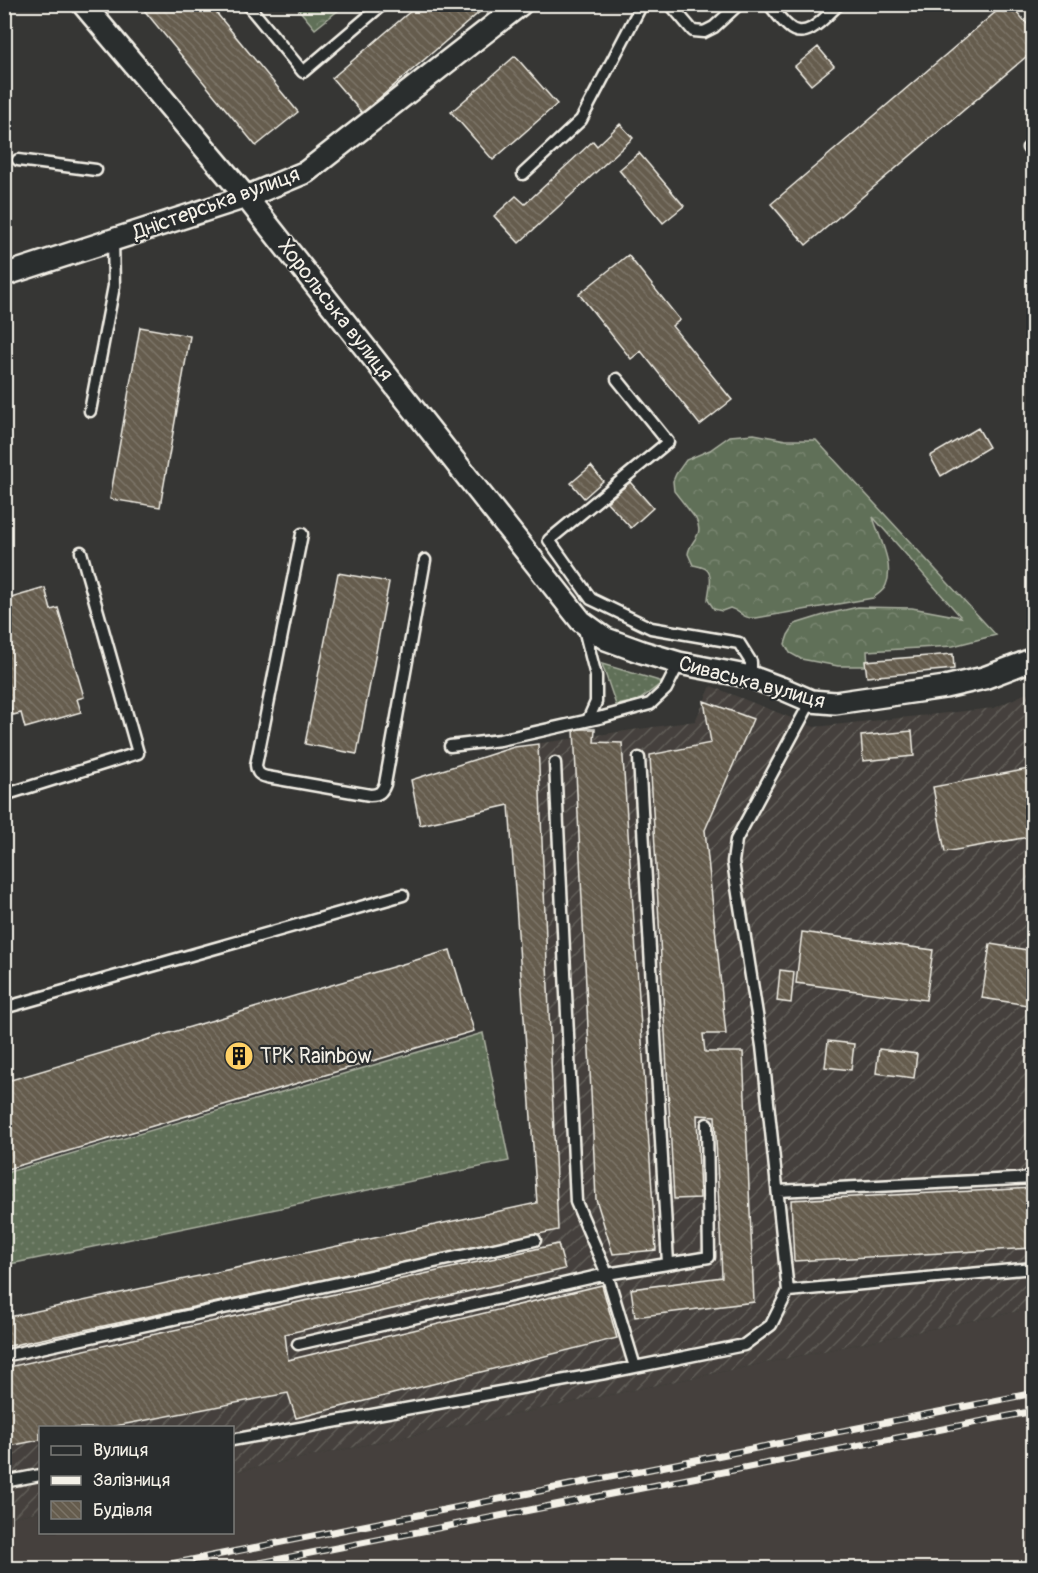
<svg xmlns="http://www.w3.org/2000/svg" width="1038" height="1573" font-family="Pangolin,sans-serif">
<defs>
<pattern id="industrial-furrows" width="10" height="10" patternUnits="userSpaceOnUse" patternTransform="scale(1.5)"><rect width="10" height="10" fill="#44413c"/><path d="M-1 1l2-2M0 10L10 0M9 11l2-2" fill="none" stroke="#605d58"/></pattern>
<pattern id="grass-dots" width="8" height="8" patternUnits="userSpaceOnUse" patternTransform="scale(1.5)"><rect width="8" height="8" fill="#617058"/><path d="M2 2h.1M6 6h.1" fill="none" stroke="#788570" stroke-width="1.8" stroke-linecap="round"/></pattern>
<pattern id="forest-crowns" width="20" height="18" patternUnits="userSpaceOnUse" patternTransform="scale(1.5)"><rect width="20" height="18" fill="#617058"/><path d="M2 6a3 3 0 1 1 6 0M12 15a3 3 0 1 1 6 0" fill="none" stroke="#788570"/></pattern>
<pattern id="building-back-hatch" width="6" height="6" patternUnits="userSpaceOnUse" patternTransform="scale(1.5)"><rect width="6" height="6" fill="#655c4d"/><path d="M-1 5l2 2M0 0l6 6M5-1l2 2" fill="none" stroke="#7c7467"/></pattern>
</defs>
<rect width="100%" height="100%" fill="#363634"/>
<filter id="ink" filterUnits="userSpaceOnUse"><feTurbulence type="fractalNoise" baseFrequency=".0167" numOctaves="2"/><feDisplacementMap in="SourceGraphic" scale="12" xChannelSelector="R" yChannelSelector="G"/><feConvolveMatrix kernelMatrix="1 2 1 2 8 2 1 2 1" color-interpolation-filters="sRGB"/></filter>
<g filter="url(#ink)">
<path fill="#44413c" d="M1033 1308V1568H5V1519L40 1511V1532H232L233 1472Z"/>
<path fill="url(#industrial-furrows)" d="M711 686 814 727 994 708 1033 690V1308L233 1472 232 1428H40V1511L5 1519 4 1318 536 1203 509 805 420 825 411 780 514 747 695 721Z"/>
<path fill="url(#grass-dots)" stroke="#aab0a0" stroke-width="1.5" d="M602 664 663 682 638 701 616 705Z
M483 1033 509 1161 5 1265V1173Z"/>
<path fill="url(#forest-crowns)" stroke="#aab0a0" stroke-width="1.5" d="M295 5H345L315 29Z
M754 434 786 440H816L996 635 953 646 867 651 868 666H838L801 659 790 653 785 644 788 635 795 624 827 614 858 607 912 608 961 617 873 517C878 535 895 565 886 585 884 591 878 594 873 598L756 618C742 619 741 611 730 608L722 611 714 609 708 600C708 592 714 577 707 570 704 567 697 566 693 565L688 554C690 539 705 537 696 519L674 491 673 481 676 474 686 460 710 450 730 436Z"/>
<path fill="url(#building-back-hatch)" stroke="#f4f1e8" stroke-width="1.5" d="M139 4H209L298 112 256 146Z
M419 4H489L362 113 332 78Z
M1005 4H1010L1034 32V50L806 245 771 204Z
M818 47 834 66 811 85 795 66Z
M515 56 557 104 493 160 451 112Z
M620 124 633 138 519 243 494 216 516 196 525 204 593 141 597 146Z
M639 153 684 206 663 223 619 170Z
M628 255 680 320 672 326 732 400 700 425 641 351 631 359 579 294Z
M140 327 190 336 160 507 110 499Z
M978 428 989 447 941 476 930 456Z
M591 466 603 481 584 498 571 483Z
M630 482 653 508 631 528 607 502Z
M338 573 389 582 357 754 305 744Z
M45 588 51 610 58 608 84 697 77 699 81 712 25 728 21 713 13 715 4 685V600Z
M953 654 954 669 867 677 865 661Z
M704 701 753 719 705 830 726 1034H703L705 1052H743L754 1302 635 1317 631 1289 722 1277 715 1116 697 1115 700 1198 674 1199 650 755 711 743Z
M574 729H595L594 742 622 743 656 1250 613 1254 596 1199Z
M912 731 914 756 863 761 861 736Z
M538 744 558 1230 4 1347V1318L537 1203 509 805 420 825 411 780 514 747Z
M1034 768V836L945 852 933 787Z
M802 932 933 950 926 1000 796 983Z
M990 944 1034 951V1006L982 998Z
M450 950 474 1031 4 1170V1082Z
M780 970 794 972 791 1003 777 1001Z
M828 1041 854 1044 851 1070 825 1067Z
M879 1049 917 1054 914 1078 876 1073Z
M1034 1188V1248L794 1261 791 1200Z
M558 1244 565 1269 285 1334 288 1360 602 1285 617 1338 296 1418 288 1393 105 1428H40V1440L4 1447V1368Z"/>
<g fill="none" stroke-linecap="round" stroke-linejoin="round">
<g stroke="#f4f1e8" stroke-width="15">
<path id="lane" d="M247 4 303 72 383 4
M670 4 693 31 704 32 714 27 739 4
M769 4C775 12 781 20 788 26 806 43 826 16 839 4
M1028 148 1034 143
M18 160 96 170
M523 174 581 120 642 4
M617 379 668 442 549 540 591 599 651 628 739 643 751 662V677
M90 411 114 286 113 239
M302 534 256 765C257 773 259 775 267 777L370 795C379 795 382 792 385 784L425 560
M583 625 596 676V702L588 720
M450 746 500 740 603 717 650 704 666 689 679 663
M639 758 668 1263
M555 763 576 1202 607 1274 709 1257 707 1124
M4 795 138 753 81 552
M4 1008 403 895
M778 1191 1034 1178
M788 1291 1034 1268
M298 1344 607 1274 635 1367
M4 1356 535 1240
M232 1440 605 1373 744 1345 771 1325 788 1291 762 1046 733 862 736 840 811 701
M4 1482 40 1475"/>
</g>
<g stroke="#f4f1e8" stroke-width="26">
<path id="street" d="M83 4 246 197 581 621 606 639 642 652 679 663 751 677 781 688 811 701 835 703 945 687 984 678 1034 659
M4 275 246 197 306 172 521 4"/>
</g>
<use href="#lane" stroke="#2a2d2e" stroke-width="10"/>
<use href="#street" stroke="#2a2d2e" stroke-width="21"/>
<g stroke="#f4f1e8" stroke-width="7">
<path id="rail" d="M151 1568 1034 1393
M234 1568 1034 1411"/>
</g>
<use href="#rail" stroke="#2a2d2e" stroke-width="4.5" stroke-dasharray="14" stroke-linecap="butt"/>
</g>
</g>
<defs>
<g id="building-disc" transform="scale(1.5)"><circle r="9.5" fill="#ffd166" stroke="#2a2d2e"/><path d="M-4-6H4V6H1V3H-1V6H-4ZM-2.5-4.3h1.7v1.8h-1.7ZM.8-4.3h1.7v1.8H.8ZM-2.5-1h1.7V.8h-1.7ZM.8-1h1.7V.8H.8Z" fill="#111"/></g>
</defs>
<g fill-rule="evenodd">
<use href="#building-disc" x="239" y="1056"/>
</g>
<g text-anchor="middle" stroke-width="4.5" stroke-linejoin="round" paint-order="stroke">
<g font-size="21" fill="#f4f1e8" stroke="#2a2d2e">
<text transform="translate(216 203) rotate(-20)" y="7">Дністерська вулиця</text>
<text transform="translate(336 310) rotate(52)" y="7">Хорольська вулиця</text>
<text transform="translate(752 682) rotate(15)" y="7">Сиваська вулиця</text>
</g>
<g font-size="21" fill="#f4f1e8" stroke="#2a2d2e" text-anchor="start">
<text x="260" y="1063">ТРК Rainbow</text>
</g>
</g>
<rect width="1038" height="1573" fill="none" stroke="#2a2d2e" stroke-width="24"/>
<rect x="12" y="12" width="1014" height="1549" fill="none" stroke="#f4f1e8" stroke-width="2" filter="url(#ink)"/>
<rect x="39" y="1426" width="195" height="108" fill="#2a2d2e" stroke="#7b7b78" stroke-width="1.5"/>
<rect x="51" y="1446" width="30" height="9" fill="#2a2d2e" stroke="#7b7b78" stroke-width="1.5"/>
<text x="93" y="1456" font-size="18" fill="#f4f1e8">Вулиця</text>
<rect x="51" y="1476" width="30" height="9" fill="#f4f1e8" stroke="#7b7b78" stroke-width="1.5"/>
<text x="93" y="1486" font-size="18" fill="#f4f1e8">Залізниця</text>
<rect x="51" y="1501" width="30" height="18" fill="url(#building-back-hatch)" stroke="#7b7b78" stroke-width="1.5"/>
<text x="93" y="1516" font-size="18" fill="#f4f1e8">Будівля</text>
</svg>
